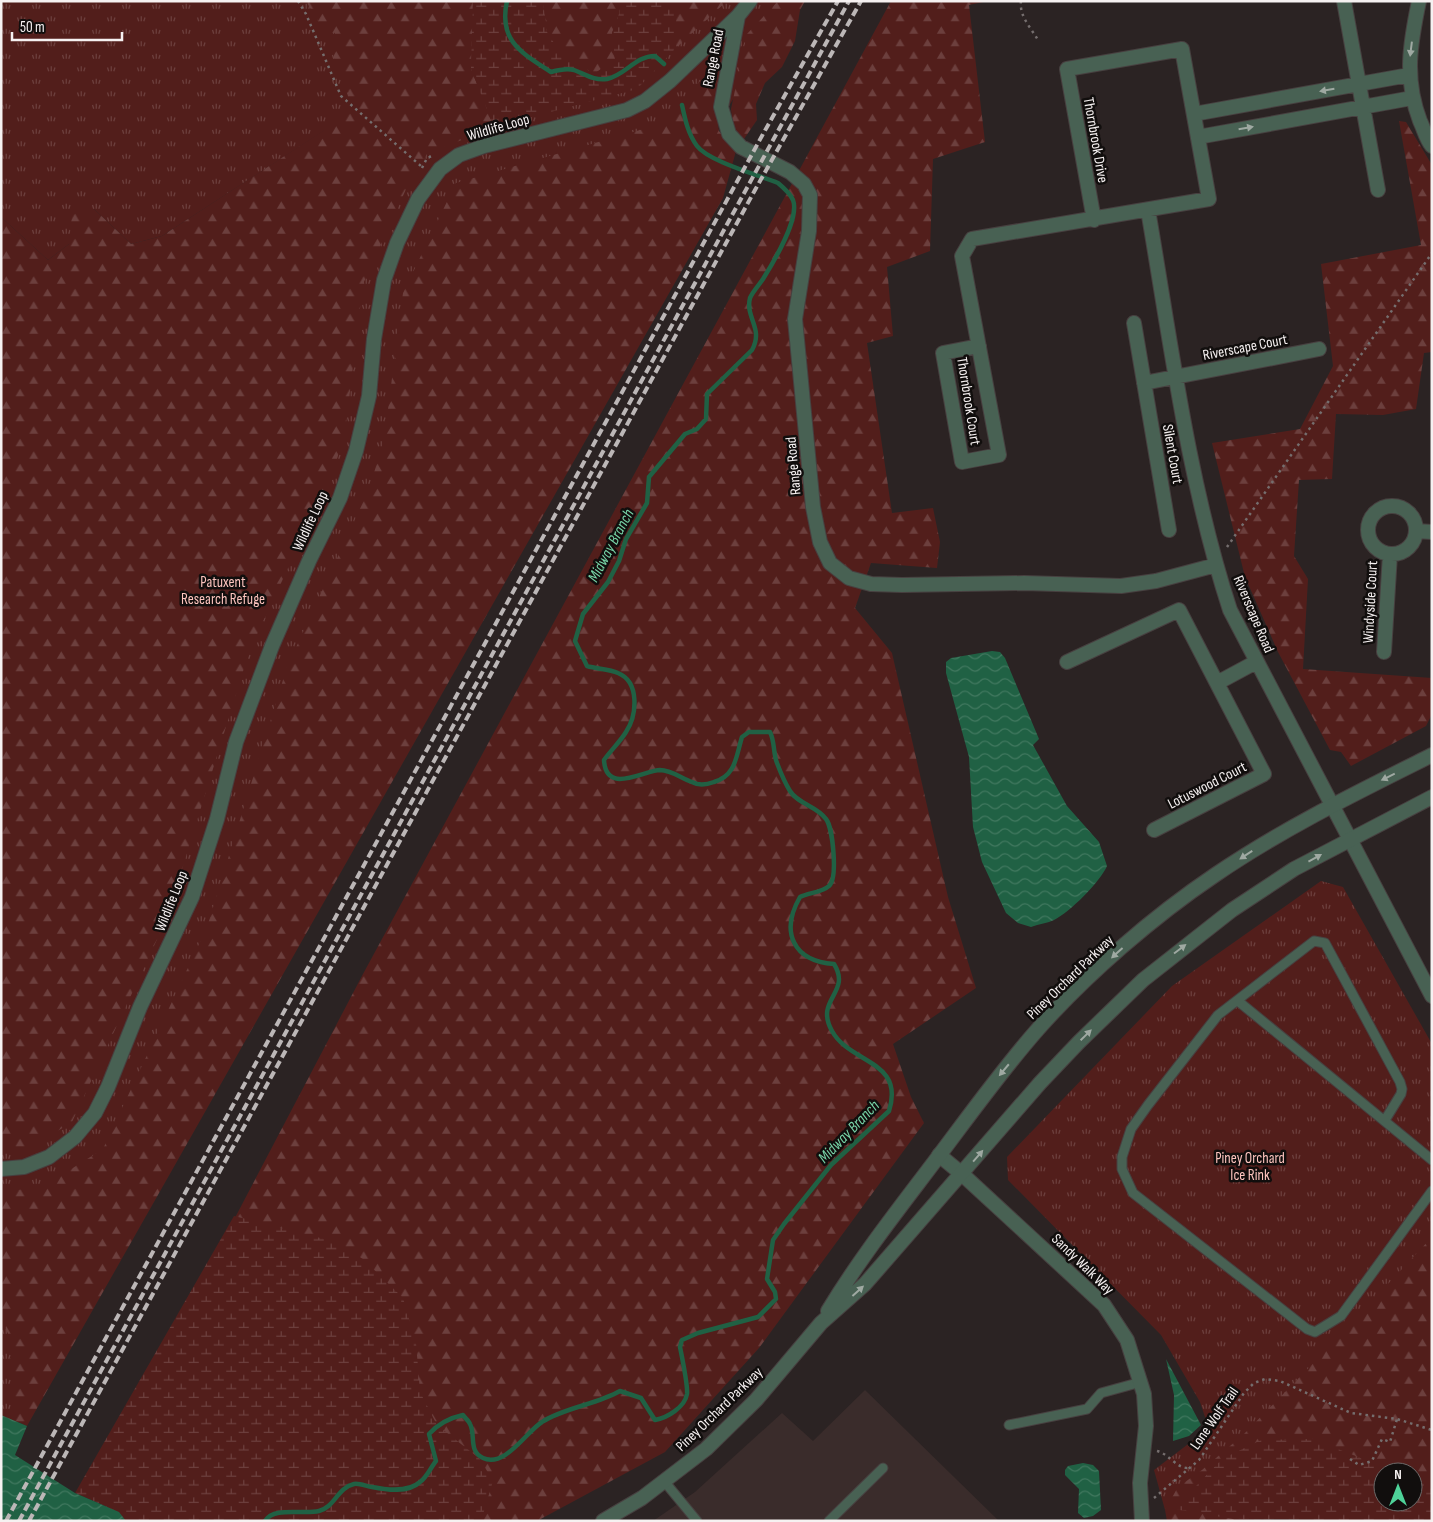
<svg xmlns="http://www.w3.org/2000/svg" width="1433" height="1522" font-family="'Sofia Sans Condensed',sans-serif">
<defs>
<pattern id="grass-tufts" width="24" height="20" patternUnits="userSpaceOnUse" patternTransform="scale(1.25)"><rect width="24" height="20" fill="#521e1b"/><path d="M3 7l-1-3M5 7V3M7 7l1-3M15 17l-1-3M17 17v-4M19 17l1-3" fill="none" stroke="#6c3f3d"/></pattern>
<pattern id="forest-firs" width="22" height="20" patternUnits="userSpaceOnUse" patternTransform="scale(1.25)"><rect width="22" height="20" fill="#521e1b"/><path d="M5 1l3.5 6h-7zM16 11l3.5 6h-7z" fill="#6c3f3d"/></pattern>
<pattern id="wetland-marsh" width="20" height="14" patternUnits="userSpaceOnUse" patternTransform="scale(1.25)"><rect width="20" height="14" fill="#521e1b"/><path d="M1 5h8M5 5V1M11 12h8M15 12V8" fill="none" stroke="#6c3f3d"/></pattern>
<pattern id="water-waves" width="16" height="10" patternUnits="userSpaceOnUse" patternTransform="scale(1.25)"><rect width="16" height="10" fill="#206144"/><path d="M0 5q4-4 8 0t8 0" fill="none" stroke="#41785f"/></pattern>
</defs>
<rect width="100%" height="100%" fill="#2b2323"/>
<path fill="#3a2c2b" d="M865 1390 999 1521H653L695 1492 782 1413 813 1441Z"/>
<path fill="url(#grass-tufts)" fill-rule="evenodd" d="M1 1H793L724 114 626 301 1 1453V271L106 353 325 130 162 236 131 244 94 209 69 244 48 260 1 217Z
M1321 881 1343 887 1432 1044V1521L1224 1463 1165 1510 1154 1470 1204 1432 1208 1426 1200 1402 1161 1335 1008 1180 1007 1157 1172 986ZM1383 1472H1413V1502H1383Z"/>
<path fill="url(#forest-firs)" d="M306 1H473L471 69 494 127 427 154 412 176 363 284 345 432 334 469 249 652 167 918 72 1122 32 1147 1 1151V217L48 260 69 244 72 214 94 209 131 244 162 236 335 123 350 104 342 62 335 61 333 55 335 33C320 29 314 14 306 1Z
M543 1H619V13L612 33 615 59 594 74 559 51 547 32Z
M672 1H727L676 48V17Z
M778 1H805L800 10 795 41 782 67 765 83 756 104 757 120 744 139 733 127 731 109 747 34Z
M891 1H988L969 5 985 142 933 159 930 251 887 267 893 336 867 343 892 513 933 508 940 542 937 568 871 563 855 608 892 653 948 897 976 988 893 1044 911 1097 924 1123 759 1348 665 1452 537 1521H121L95 1495 217 1252 363 974Z
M728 54 716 111 719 131 736 151 723 198 27 1426 9 1418 16 1388 10 1360 14 1349 1 1316V1191L41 1188 103 1149 207 927 287 667 369 489 384 440 403 293 456 183 654 126Z
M1399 121 1406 122 1432 165V352L1424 353 1416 409 1383 415 1336 414 1332 479 1299 480 1294 556 1308 579 1303 669 1432 678V714L1426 726 1351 766 1341 752 1330 750 1278 652 1245 577 1212 443 1300 429 1333 366 1321 264 1421 245Z
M1432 1237V1487L1413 1479V1472H1395L1313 1439 1233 1519 1307 1521H1167L1165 1510 1178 1487 1202 1470 1244 1434 1331 1345Z"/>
<path fill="url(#wetland-marsh)" d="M473 1H543L547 32 559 51 594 74 615 59 612 33 619 14V1H672L676 17V48L637 89 494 127 471 69Z
M234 1216 332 1241 363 1259 403 1298 416 1343 420 1392 437 1425 480 1459 493 1481 481 1521H126L119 1512 75 1493Z
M1313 1439 1395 1472H1383V1502H1413V1479L1432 1487V1521L1233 1519 1174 1509 1222 1459 1261 1440Z"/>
<path fill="url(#water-waves)" d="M992 651 1000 652 1005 658 1039 739 1033 745 1067 806 1099 842 1107 866C1100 882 1070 912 1054 920 1048 923 1039 924 1031 927L1018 923 1006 913 982 862 973 827 969 757 946 673V662L951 658Z
M1166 1359 1201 1425 1189 1436 1173 1441 1174 1395Z
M1 1415 27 1426 15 1455 75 1493 119 1512 126 1521H1Z
M1083 1463 1093 1465 1099 1471 1101 1510 1093 1516 1084 1518 1078 1513 1079 1489 1065 1475V1470L1068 1466Z"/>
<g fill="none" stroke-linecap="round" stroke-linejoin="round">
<path stroke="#206144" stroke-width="4.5" d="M507 1C498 41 522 53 551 72 558 70 567 68 574 70 585 74 594 81 607 79 626 75 635 56 655 56L664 64
M265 1521C274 1506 303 1515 319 1511 335 1507 337 1488 354 1484 359 1483 366 1486 372 1487 387 1490 408 1493 420 1482 427 1477 431 1467 436 1461L429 1434C439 1423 449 1418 463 1415 465 1418 469 1421 470 1424 476 1435 468 1451 483 1458 505 1468 526 1432 542 1422 563 1408 598 1404 620 1391L641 1398 655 1420C667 1418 685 1407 687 1394 688 1386 682 1357 680 1347L682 1340 698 1333 758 1317 776 1299 775 1292 767 1279 773 1240 784 1224 831 1165 889 1111C905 1060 850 1064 832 1031 814 999 852 993 834 964 793 961 780 932 800 897 808 893 823 892 829 886 838 878 833 828 826 819 817 806 798 804 790 791 785 783 780 771 777 763 773 753 775 742 770 732H749L742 737C736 756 736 776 714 782 706 785 699 786 692 782 681 778 671 770 660 770 642 771 606 795 604 760 611 750 620 742 626 732 637 715 640 682 618 673 609 669 597 669 587 666L575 641 583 614 608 582 619 561 626 539 647 503 649 477 685 434 697 429 706 419 707 394 752 350C764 328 745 318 750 298 753 291 759 285 763 279 773 263 800 218 793 200 790 193 784 188 778 183 758 175 708 161 697 146 688 134 685 119 682 105"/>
<g stroke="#474040" stroke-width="11">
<path id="service" d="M1238 1001 1432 1160
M1385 1120 1401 1094 1402 1089 1400 1082 1325 943 1314 941 1218 1015 1148 1105 1131 1129 1122 1157V1169L1133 1193 1307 1329 1315 1332 1341 1316 1432 1191
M1009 1425 1087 1409 1101 1393 1141 1382
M664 1481 697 1521
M829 1521 883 1468"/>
</g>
<g stroke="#474040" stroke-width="16">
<path id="minor" d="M1344 1 1378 190
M1419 1C1410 44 1404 79 1420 121 1424 129 1426 139 1432 146
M738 16 721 107 729 134 741 147 790 172 804 184 810 195 809 231 795 319 813 507 820 542 830 563 849 578 871 584 902 585 1024 583 1121 586 1156 581 1216 565
M1194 114 1409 75
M1198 137 1412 98
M1148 210C1171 344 1188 481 1230 610L1432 996
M1134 323 1169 530
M979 346 943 353 962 462 999 455 962 256 972 239 1209 199 1182 49 1067 69 1094 220
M1144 383 1319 349
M1368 530a24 24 0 1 1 48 0a24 24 0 1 1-48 0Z
M1416 531 1432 532
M1384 652 1390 554
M1067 662 1179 610 1264 774 1154 830
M1217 683 1256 662
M939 1155 962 1174 1104 1305 1127 1340 1144 1394 1146 1426 1140 1483 1142 1521
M1 1169 24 1167 49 1157 75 1137 95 1113 108 1087 140 1007 192 897 217 819 236 742 272 646 309 561 340 498 356 451 369 396 374 339 384 280 397 243 418 199 440 169 459 155 484 146 627 110 645 101 670 81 738 16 750 1"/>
</g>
<g stroke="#474040" stroke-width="16">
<path id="tertiary" d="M828 1311C860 1258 898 1210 935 1161 969 1116 1001 1071 1038 1029 1087 974 1154 916 1215 875 1284 828 1358 792 1432 755
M603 1521 642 1498 706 1449 756 1400 821 1323 865 1284 1040 1083 1079 1042 1143 980 1232 910 1294 869 1432 797"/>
</g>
<path stroke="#756e6e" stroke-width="2.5" stroke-dasharray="2.5 4" stroke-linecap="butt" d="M298 1 306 14 341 96 422 167
M1021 1C1019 16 1031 28 1038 40
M422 168 427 158 432 156
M1227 547 1432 253
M1157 1451C1169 1454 1176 1468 1188 1468
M1350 1459 1359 1465 1372 1461 1382 1439 1390 1442 1397 1419
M1154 1498 1199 1460 1244 1393 1254 1383 1265 1379 1280 1381 1351 1413 1397 1419 1432 1430"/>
<use href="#service" stroke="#486153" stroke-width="9"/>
<use href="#minor" stroke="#486153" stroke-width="14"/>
<use href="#tertiary" stroke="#486153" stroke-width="14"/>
<path stroke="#bcb7b7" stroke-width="4" stroke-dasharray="8 4" stroke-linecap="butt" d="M6 1521 763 134 838 1
M19 1521 849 1
M29 1521 755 190 861 1"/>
</g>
<defs><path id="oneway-solid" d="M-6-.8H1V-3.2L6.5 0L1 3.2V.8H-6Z" transform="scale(1.25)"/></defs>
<g fill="#9fa9a2">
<use href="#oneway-solid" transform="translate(1411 49) rotate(97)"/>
<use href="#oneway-solid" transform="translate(1327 90) rotate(170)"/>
<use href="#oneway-solid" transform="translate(1246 128) rotate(-10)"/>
<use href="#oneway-solid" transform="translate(1388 777) rotate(154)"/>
<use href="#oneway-solid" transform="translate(1246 855) rotate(147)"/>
<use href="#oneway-solid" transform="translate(1315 858) rotate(-29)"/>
<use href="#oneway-solid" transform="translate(1180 949) rotate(-37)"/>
<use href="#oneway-solid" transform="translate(1117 953) rotate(138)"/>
<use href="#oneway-solid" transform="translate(1086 1035) rotate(-44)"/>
<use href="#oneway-solid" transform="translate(1004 1070) rotate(130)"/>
<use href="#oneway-solid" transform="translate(978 1156) rotate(-49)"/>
<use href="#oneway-solid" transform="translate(858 1291) rotate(-42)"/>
</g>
<g text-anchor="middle" stroke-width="5" stroke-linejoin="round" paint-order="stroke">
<g font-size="15" fill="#f6f1f1" stroke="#110e0d">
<text transform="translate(713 58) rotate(-79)" y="5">Range Road</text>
<text transform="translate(498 127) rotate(-16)" y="5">Wildlife Loop</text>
<text transform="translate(1096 140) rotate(80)" y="5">Thornbrook Drive</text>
<text transform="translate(1245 347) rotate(-11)" y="5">Riverscape Court</text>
<text transform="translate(969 401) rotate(81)" y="5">Thornbrook Court</text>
<text transform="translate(1173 454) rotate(80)" y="5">Silent Court</text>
<text transform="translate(793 466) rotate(-95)" y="5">Range Road</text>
<text transform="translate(310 521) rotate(-65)" y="5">Wildlife Loop</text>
<text transform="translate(1370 602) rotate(-87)" y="5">Windyside Court</text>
<text transform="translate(1254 614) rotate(67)" y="5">Riverscape Road</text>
<text transform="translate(1207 785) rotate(-27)" y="5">Lotuswood Court</text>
<text transform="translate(171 901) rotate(-68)" y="5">Wildlife Loop</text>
<text transform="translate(1070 977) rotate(-44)" y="5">Piney Orchard Parkway</text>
<text transform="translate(1083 1264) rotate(44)" y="5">Sandy Walk Way</text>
<text transform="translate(719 1409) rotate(-44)" y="5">Piney Orchard Parkway</text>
<text transform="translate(1214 1418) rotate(-55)" y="5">Lone Wolf Trail</text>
</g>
<g font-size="15" fill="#fec5bf" stroke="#110e0d">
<text x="223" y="587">Patuxent<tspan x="223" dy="17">Research Refuge</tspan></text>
<text x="1250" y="1163">Piney Orchard<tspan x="1250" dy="17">Ice Rink</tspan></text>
</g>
<g font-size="16" font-style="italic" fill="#78d5a8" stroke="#110e0d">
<text transform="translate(610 545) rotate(-62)" y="6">Midway Branch</text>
<text transform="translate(848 1131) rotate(-46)" y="6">Midway Branch</text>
</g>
</g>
<rect width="1433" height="1522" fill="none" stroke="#f6f1f1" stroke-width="5"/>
<g transform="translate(1398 1487)"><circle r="24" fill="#110e0d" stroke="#6d6968"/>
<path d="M0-4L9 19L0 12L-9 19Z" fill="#4ed399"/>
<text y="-8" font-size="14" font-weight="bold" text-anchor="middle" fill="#f6f1f1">N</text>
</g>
<path d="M12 32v8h110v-8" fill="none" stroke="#f6f1f1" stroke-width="2.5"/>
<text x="20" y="32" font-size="15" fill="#f6f1f1" stroke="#110e0d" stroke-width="4" paint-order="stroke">50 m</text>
</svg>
